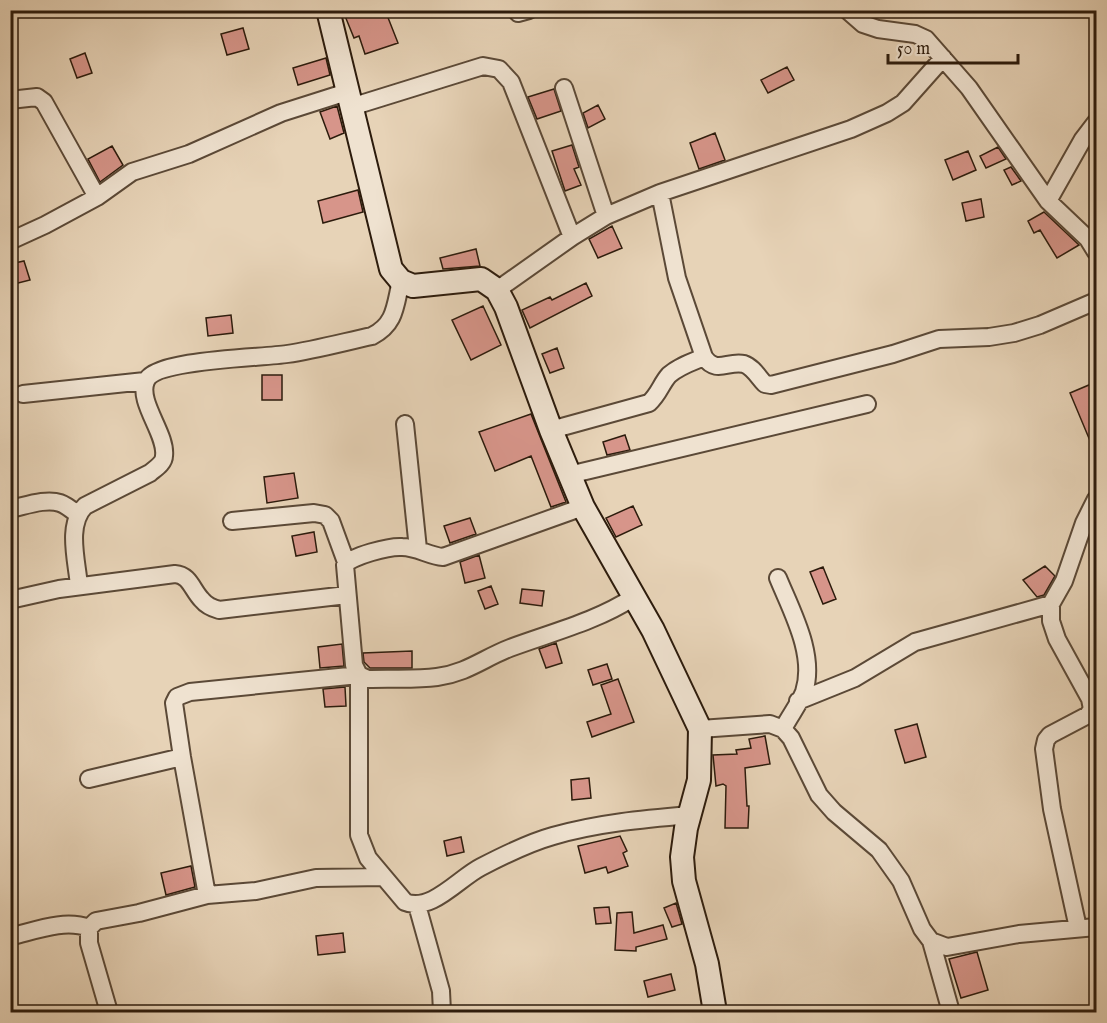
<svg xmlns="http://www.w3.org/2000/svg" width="1107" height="1023" font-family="'IM FELL English',serif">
<rect width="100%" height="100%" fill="#e7d3b7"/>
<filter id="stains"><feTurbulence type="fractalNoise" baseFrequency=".00333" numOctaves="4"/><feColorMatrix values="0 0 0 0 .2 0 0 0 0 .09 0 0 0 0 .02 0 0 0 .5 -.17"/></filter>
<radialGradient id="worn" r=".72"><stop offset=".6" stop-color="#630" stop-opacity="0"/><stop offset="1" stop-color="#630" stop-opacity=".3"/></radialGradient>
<path fill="#d7958a" stroke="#2c1b0c" stroke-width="1.5" d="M358 10H385L398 43 365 54 359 36 354 38 345 16Z
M243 28 249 49 227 55 221 34Z
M85 53 92 73 77 78 70 59Z
M326 58 330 75 298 85 293 68Z
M787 67 794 80 768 93 761 80Z
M554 89 561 111 537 119 528 97Z
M598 105 605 119 588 128 583 113Z
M337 106 344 133 330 139 320 112Z
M715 133 725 160 699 169 690 143Z
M572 145 579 167 574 169 581 185 565 191 552 151Z
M112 146 123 165 100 182 88 159Z
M998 147 1006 159 986 168 980 156Z
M968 151 976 170 953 180 945 160Z
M1011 167 1021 181 1012 185 1004 170Z
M358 190 363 212 323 223 318 201Z
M981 199 984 217 966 221 962 203Z
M1044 212 1079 245 1057 258 1040 230 1034 233 1028 221Z
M612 226 622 248 598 258 589 239Z
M476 249 480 266 443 269 440 258Z
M24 261 30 280 10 285V264Z
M586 283 592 296 530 328 522 310 550 297 552 300Z
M483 306 501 345 471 360 452 320Z
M231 315 233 333 208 336 206 318Z
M557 348 564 368 550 373 542 354Z
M262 375H282V400H262Z
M1096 382V455L1070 393Z
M531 414 566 502 551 507 531 456 495 471 479 432Z
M625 435 630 450 607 455 603 442Z
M294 473 298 498 267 503 264 477Z
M633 506 642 525 616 537 606 518Z
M470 518 476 534 450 543 444 526Z
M314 532 317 552 296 556 292 536Z
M479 555 485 578 465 583 460 562Z
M1045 566 1055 576 1044 595 1037 597 1023 580Z
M823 567 836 599 823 604 810 572Z
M491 586 498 604 485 609 478 591Z
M522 589 544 591 542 606 520 603Z
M556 643 562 663 546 668 539 649Z
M342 644 344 666 320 668 318 647Z
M412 651V668H370L364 662 363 653Z
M607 664 612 679 593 685 588 670Z
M618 679 634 722 592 737 587 722 611 714 601 685Z
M345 687 346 706 325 707 323 689Z
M917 724 926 757 905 763 895 730Z
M765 736 770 764 745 768 747 806H749L748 828H725L726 786 723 784 716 786 713 755 737 754 736 750 751 748 749 739Z
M589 778 591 798 572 800 571 780Z
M620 836 627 851 623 853 628 866 608 873 606 867 585 873 578 846Z
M461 837 464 852 447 856 444 841Z
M191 866 195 887 166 895 161 873Z
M676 903 682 924 672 927 664 908Z
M609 907 611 923 596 924 594 908Z
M632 912 634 933 663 925 667 939 636 947V951L615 950 617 913Z
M343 933 345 952 318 955 316 936Z
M977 952 988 990 961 998 949 959Z
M671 974 675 990 648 997 644 981Z"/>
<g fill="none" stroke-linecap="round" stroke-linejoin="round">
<g stroke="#5b4937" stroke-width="20">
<path id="street" d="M847 10 863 24 878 29 915 34 926 39 969 88 1048 201 1088 239 1096 252
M518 13 529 10
M564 88 606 216
M10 100 37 97 44 102 97 197
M351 107 483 66 499 69 511 82 572 237
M660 193 677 278 704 357C717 375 728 360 744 364 753 367 759 378 765 384L771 385 893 354 939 339 989 337 1014 333 1040 325 1096 301
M1048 201 1083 139 1096 122
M10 241 45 225 97 197 132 172 189 154 281 113 347 92
M497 290 572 237 606 216 660 193 851 129 887 113 903 103 943 58
M23 394 145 381
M405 424 418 549
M551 430 649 403C659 394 661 384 669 375 679 366 692 362 704 357
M569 475 867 404
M583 507 443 557C429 556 417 547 402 547 390 546 351 556 345 565L354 665 359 675 368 679C391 678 415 680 437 677 467 673 484 658 510 648 553 632 595 622 634 597
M10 509C25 506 46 498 60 503 66 505 72 510 77 514
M232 521 314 513 325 515 331 521 346 562
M778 578C792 612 816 655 804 692 799 704 789 717 783 729
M79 586C77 561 66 525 85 506L150 473C156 468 164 463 164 456 167 434 137 402 146 381 155 359 262 358 287 354 315 350 344 342 372 336 396 324 395 305 401 281
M10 600 59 589 175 574C190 575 192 590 202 600 206 605 212 608 219 610L347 595
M798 701 855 678 915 642 1051 604
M700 729 770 724 783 729 791 738 819 795 834 812 879 850 901 881 922 929 931 941 947 947 1019 934 1096 927
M89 779 182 757
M207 895 182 757 174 703 177 697 190 692 359 675V835L368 858 405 902C431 913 459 878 481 867 504 855 528 843 553 836 598 823 644 819 690 815
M417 905 441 991 442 1012
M1078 928 1052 809 1044 749 1046 740 1050 735 1088 715 1092 709 1090 699 1057 639 1051 621V604L1064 581 1084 523 1096 499
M13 936C37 930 65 919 89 928
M931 941 951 1012
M109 1012 89 943V928L96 921 139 913 207 895 256 891 316 878 384 877"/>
</g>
<g stroke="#2c1b0c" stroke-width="26">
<path id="secondary" d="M328 10 391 269 401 281 413 286 481 279 497 290 506 307 551 430 583 507 653 630 700 729 699 780 686 828 682 857 684 881 707 964 715 1012"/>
</g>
<use href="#street" stroke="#efe2d0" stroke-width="16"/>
<use href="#secondary" stroke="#efe2d0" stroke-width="22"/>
</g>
<rect width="1107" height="1023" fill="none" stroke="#e7d3b7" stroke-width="36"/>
<rect x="12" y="12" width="1083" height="999" fill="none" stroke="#2c1b0c" stroke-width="3"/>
<rect x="18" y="18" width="1071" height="987" fill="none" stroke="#2c1b0c" stroke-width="1.5"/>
<path d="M888 54v9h130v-9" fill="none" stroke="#2c1b0c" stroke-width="3"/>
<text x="897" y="54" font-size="18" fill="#2c1b0c" stroke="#efe2d0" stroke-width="4.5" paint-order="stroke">50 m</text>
<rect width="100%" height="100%" filter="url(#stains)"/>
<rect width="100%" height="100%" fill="url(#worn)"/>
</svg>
